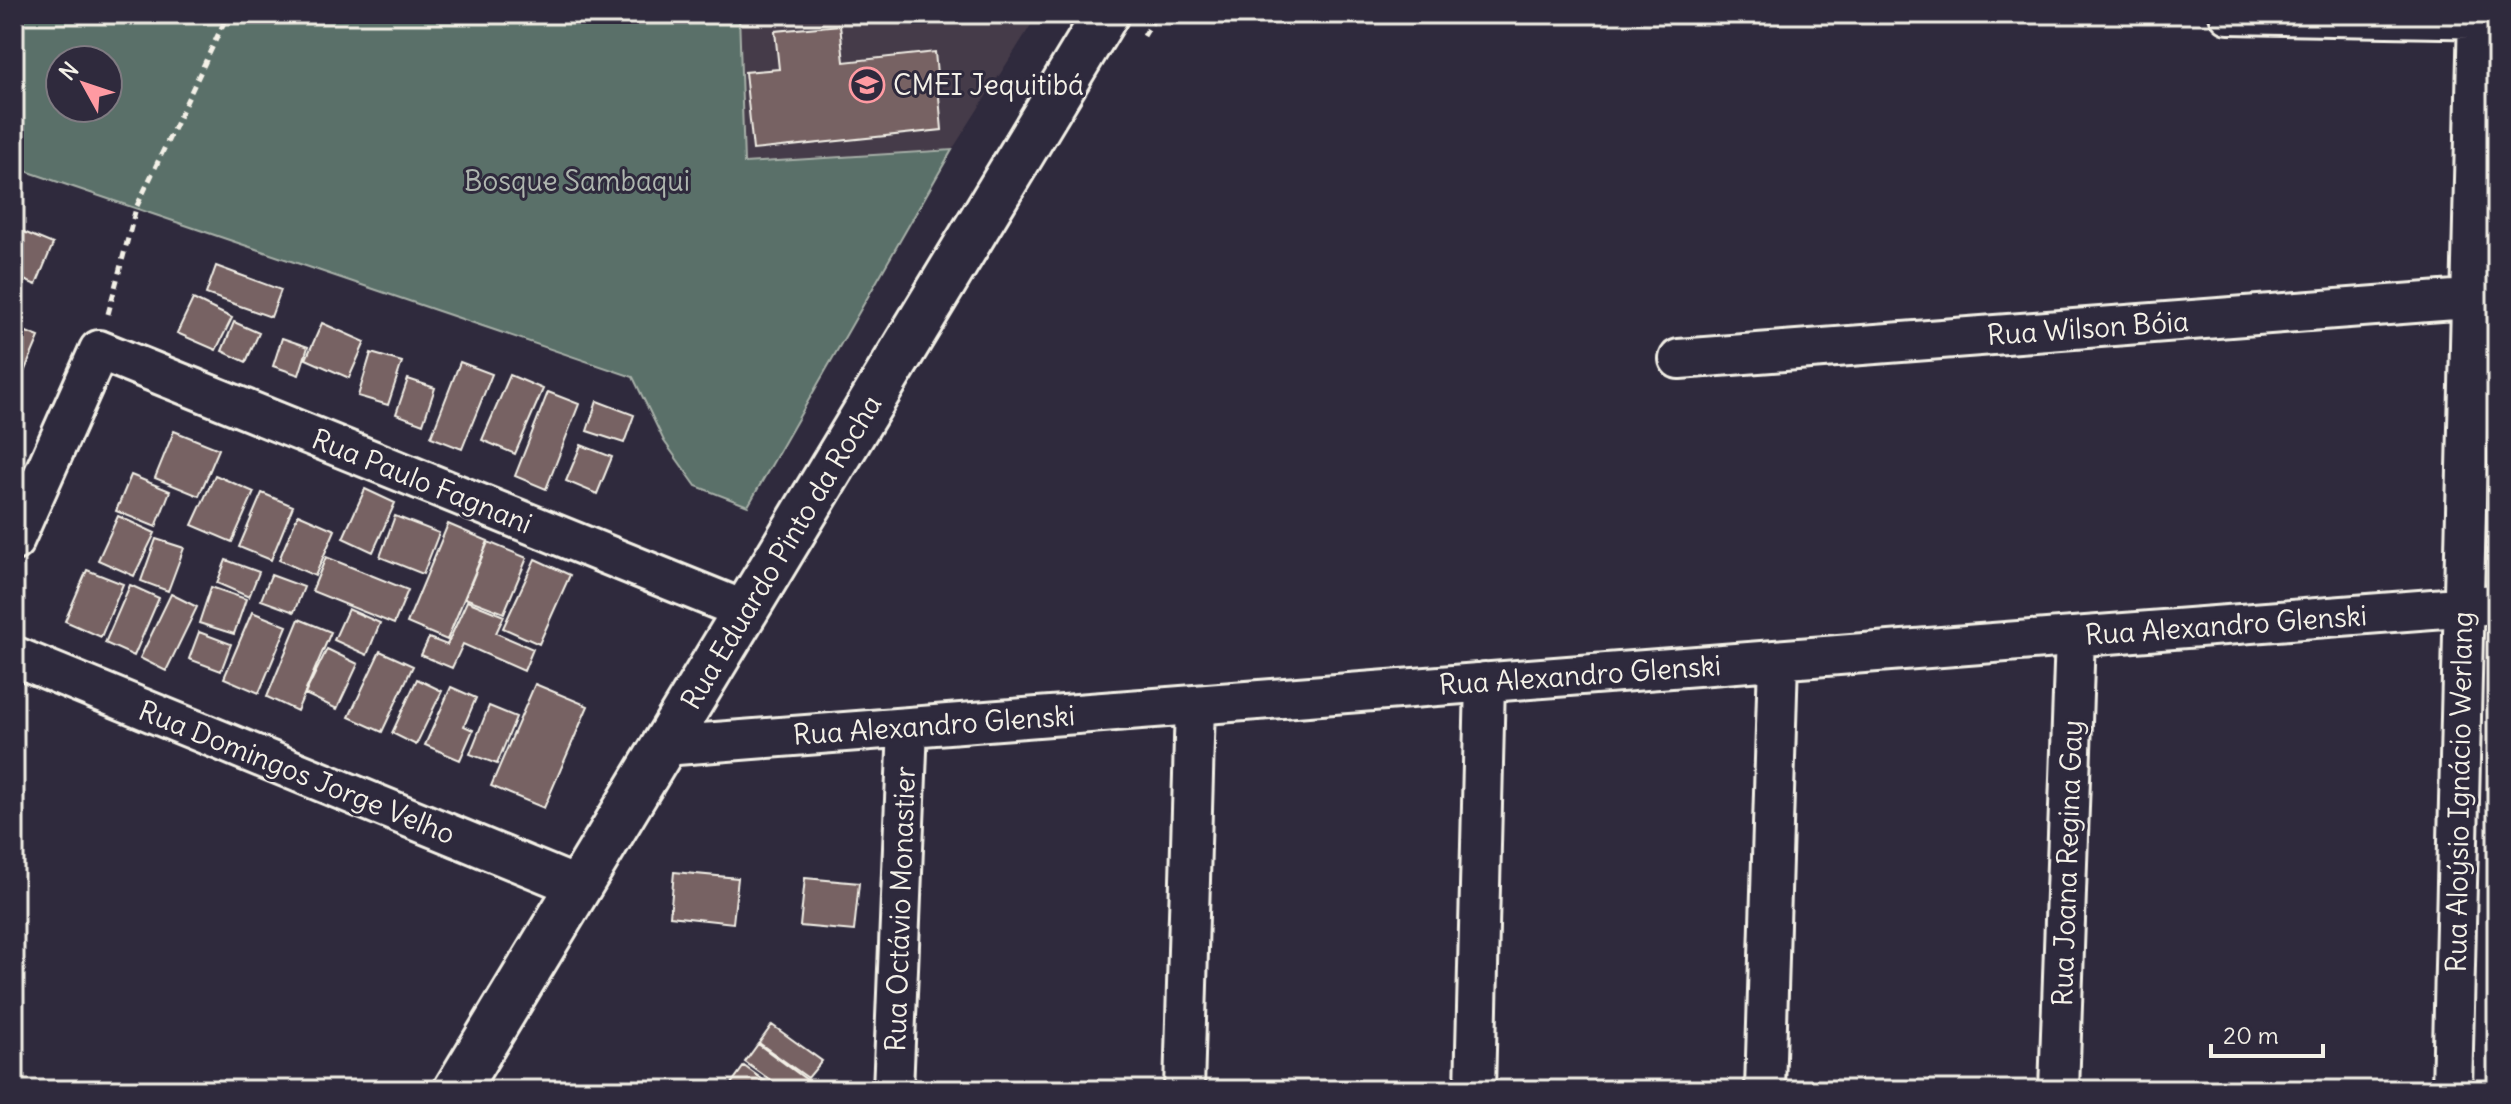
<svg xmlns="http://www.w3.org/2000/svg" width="2511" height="1104" font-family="Delius,sans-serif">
<rect width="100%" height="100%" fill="#2f2a3d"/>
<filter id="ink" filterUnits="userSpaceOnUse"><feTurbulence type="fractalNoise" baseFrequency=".0125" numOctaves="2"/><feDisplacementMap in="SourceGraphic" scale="16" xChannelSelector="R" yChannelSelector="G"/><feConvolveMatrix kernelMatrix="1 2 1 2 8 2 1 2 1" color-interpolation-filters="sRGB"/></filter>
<g filter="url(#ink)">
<path fill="#453b49" d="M739 14H1038L952 150 743 163Z"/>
<path fill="#5a6f69" stroke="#a7b0a8" stroke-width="2" fill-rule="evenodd" d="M14 14H739L744 163 952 150 748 506 696 486 664 441 633 377 14 167ZM60 60H108V108H60Z"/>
<path fill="#776264" stroke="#f4f1e8" stroke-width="2" d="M840 25 844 62 935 52 942 130 753 150 745 72 779 69 775 31Z
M14 228 53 244 36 285 14 276Z
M216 266 281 290 271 317 206 294Z
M193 299 232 318 216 350 177 333Z
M234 322 259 333 246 362 222 351Z
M322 323 365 342 349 378 306 359Z
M14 327 39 337 22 377 14 373Z
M282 338 308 347 299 375 273 366Z
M371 353 402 362 388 405 358 396Z
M460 362 492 374 462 449 431 437Z
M510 375 543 389 515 454 482 440Z
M408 379 435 388 423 424 396 414Z
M548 392 579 404 546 489 515 476Z
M597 401 634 415 624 443 587 431Z
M174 431 219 449 199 496 155 478Z
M581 445 612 457 597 494 566 481Z
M131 475 170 491 156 527 116 511Z
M215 475 254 492 232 542 192 525Z
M365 489 395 503 373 552 343 538Z
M262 493 293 506 271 560 239 547Z
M298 514 335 530 315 576 279 560Z
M118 516 155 533 134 576 98 560Z
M395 516 439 533 423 574 380 557Z
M448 524 488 541 447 640 407 623Z
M156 539 184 548 168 591 141 581Z
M488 542 527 558 504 613 465 598Z
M326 557 408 590 394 624 312 591Z
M535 559 570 575 539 644 503 628Z
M226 560 259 572 249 597 217 583Z
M87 570 123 584 101 637 65 621Z
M271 575 304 587 294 612 261 600Z
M130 585 159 598 134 656 105 643Z
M211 587 246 599 234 634 199 623Z
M171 594 197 607 166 671 140 658Z
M467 601 504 616 496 633 533 649 524 671 463 644 452 668 421 655 429 638 447 645Z
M348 609 380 623 367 655 334 640Z
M252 612 287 626 259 693 224 678Z
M299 619 331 632 297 711 267 697Z
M199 632 231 644 221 671 189 659Z
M327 649 358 664 337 709 305 694Z
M380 651 413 666 382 732 349 717Z
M417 679 442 691 416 745 392 733Z
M535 684 588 706 544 808 491 786Z
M451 687 476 698 464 726 473 730 460 760 425 745Z
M489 706 516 717 497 764 470 754Z
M674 872 738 878 733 923 670 916Z
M805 878 859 883 854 931 800 926Z
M772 1025 822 1061 808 1078 759 1043Z
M758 1044 807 1080 800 1090H784L745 1062Z
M744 1066 777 1090H739L731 1084Z"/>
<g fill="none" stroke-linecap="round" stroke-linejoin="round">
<g stroke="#f4f1e8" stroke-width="44">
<path id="street" d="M2229 14 2497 19
M1679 359 2494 297
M14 541 99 350 746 611
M14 656 579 887
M664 746 2497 604
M893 1090 908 727
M1184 1090 1195 705
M1475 1090 1485 682
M1765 1090 1778 660
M2059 1090 2075 637
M2452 1090 2478 14"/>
</g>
<g stroke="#f4f1e8" stroke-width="50">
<path id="secondary" d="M456 1090 1106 14"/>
</g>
<path stroke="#f4f1e8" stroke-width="5" stroke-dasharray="8 6" stroke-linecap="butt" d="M1144 36 1157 14
M108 314 136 208 228 14"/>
<use href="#street" stroke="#2f2a3d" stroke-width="38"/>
<use href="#secondary" stroke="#2f2a3d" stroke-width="44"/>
</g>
</g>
<defs>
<g id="school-ring" transform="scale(1.8)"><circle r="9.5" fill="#2f2a3d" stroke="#ff9aa2" stroke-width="1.5"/><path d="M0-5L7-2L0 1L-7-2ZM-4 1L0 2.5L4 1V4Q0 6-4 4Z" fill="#ff9aa2"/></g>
</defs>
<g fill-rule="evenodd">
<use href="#school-ring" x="867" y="85"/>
</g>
<g text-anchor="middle" stroke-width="6" stroke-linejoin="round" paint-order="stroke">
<g font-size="28" fill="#f4f1e8" stroke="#2f2a3d" text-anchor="start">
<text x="893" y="95">CMEI Jequitibá</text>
</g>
<g font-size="28" fill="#afb6af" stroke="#2f2a3d">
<text x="577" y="191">Bosque Sambaqui</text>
</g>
<g font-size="28" fill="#f4f1e8" stroke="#2f2a3d">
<text transform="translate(2088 328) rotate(-4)" y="10">Rua Wilson Bóia</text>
<text transform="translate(422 481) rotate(22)" y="10">Rua Paulo Fagnani</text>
<text transform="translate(781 552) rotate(-59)" y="10">Rua Eduardo Pinto da Rocha</text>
<text transform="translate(2226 625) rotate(-4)" y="10">Rua Alexandro Glenski</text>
<text transform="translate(1580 675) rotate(-4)" y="10">Rua Alexandro Glenski</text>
<text transform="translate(934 725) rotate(-4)" y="10">Rua Alexandro Glenski</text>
<text transform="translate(297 772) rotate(22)" y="10">Rua Domingos Jorge Velho</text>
<text transform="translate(2459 792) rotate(-89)" y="10">Rua Aloýsio Ignácio Werlang</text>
<text transform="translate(2067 863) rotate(-88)" y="10">Rua Joana Regina Gay</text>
<text transform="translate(900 909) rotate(-88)" y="10">Rua Octávio Monastier</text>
</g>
</g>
<rect width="2511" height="1104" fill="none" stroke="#2f2a3d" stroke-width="48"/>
<rect x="24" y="24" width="2463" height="1056" fill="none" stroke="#f4f1e8" stroke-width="3" filter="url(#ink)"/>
<g transform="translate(84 84) rotate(310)"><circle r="38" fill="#2f2a3d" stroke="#7e7a81" stroke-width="2"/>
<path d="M0-6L14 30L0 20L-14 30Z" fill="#ff9aa2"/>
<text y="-12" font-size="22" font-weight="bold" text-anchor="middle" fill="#f4f1e8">N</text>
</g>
<path d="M2211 1044v12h112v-12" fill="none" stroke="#f4f1e8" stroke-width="4"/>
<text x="2223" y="1044" font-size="24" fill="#f4f1e8" stroke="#2f2a3d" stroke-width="6" paint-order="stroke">20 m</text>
</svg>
